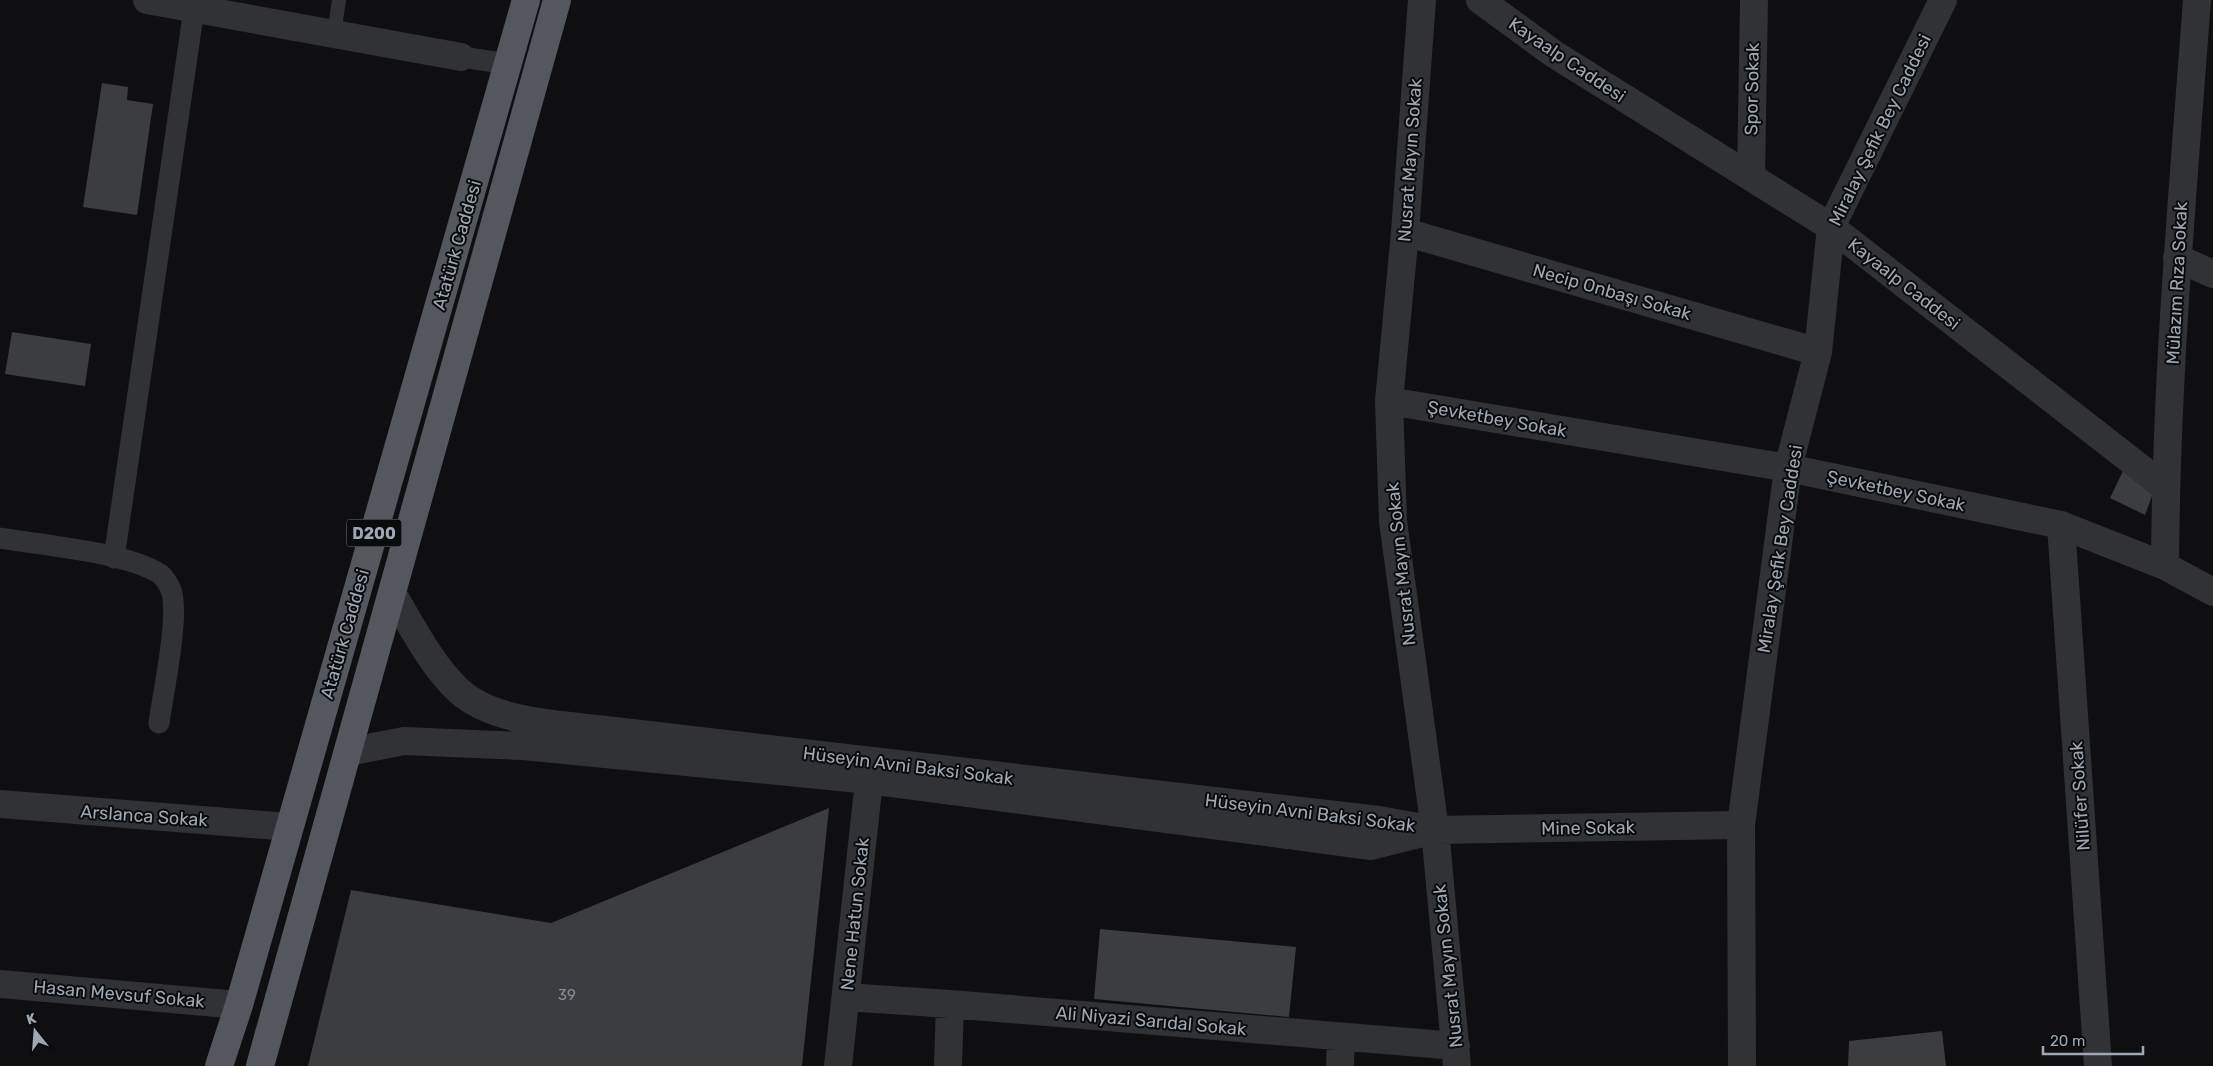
<svg xmlns="http://www.w3.org/2000/svg" width="2213" height="1066" font-family="Rubik,sans-serif">
<rect width="100%" height="100%" fill="#0f0f11"/>
<path fill="#3b3d41" d="M102 83 128 87 127 100 153 104 137 215 83 207Z
M12 332 91 344 85 386 5 374Z
M2125 467 2156 485 2145 515 2110 498Z
M829 808 802 1066H308L351 890 551 923Z
M1100 929 1296 947 1289 1017 1094 999Z
M1942 1031 1946 1066H1848L1849 1041Z"/>
<g fill="none" stroke-linecap="round" stroke-linejoin="round">
<path stroke="#303236" stroke-width="14" d="M334 34 339 0"/>
<path stroke="#303236" stroke-width="21" d="M461 57 509 64
M0 538C42 545 126 552 160 574 164 577 169 585 171 590 180 615 163 693 159 723
M114 558 194 9"/>
<path stroke="#303236" stroke-width="28" d="M147 0 461 57
M1422 0 1405 232 1389 401 1393 521 1435 830 1457 1066
M1480 0 1554 54 1831 227 2165 487
M1751 177 1754 0
M1405 232 1818 352
M2177 258 2213 274
M1389 401 1788 468 2061 525 2165 566 2213 592
M2061 525 2098 1066
M2165 566C2166 377 2183 188 2197 0
M348 752 404 741 523 746 869 780 1371 846 1435 830 1379 820 606 730C561 724 494 723 459 691 431 665 412 626 392 593
M0 804 289 827
M1435 830 1741 825
M0 984 239 1005
M846 997 950 1004 1456 1046
M838 1066 871 762
M948 1066 950 1004
M1340 1066 1341 1038
M1742 1066 1741 825 1788 468 1818 352 1831 227 1943 0"/>
<path stroke="#54585e" stroke-width="28" d="M219 1066 239 1005 526 0
M260 1066 557 0"/>
</g>
<g text-anchor="middle" stroke-width="4" stroke-linejoin="round" paint-order="stroke">
<g font-size="15" fill="#868c96">
<text x="567" y="1000">39</text>
</g>
<rect fill="#0a0b0c" stroke="#727881" stroke-width="1" x="346.5" y="519.5" width="55" height="27" rx="4"/>
<g font-size="16" font-weight="bold" fill="#9fa7b3">
<text x="374" y="539">D200</text>
</g>
<g font-size="18" fill="#9fa7b3" stroke="#0a0b0c">
<text transform="translate(1567 60) rotate(34)" y="6">Kayaalp Caddesi</text>
<text transform="translate(1752 89) rotate(-89)" y="6">Spor Sokak</text>
<text transform="translate(1880 130) rotate(-64)" y="6">Miralay Şefik Bey Caddesi</text>
<text transform="translate(1410 160) rotate(-86)" y="6">Nusrat Mayın Sokak</text>
<text transform="translate(457 245) rotate(-74)" y="6">Atatürk Caddesi</text>
<text transform="translate(2177 283) rotate(-87)" y="6">Mülazım Rıza Sokak</text>
<text transform="translate(1904 284) rotate(38)" y="6">Kayaalp Caddesi</text>
<text transform="translate(1612 292) rotate(16)" y="6">Necip Onbaşı Sokak</text>
<text transform="translate(1497 419) rotate(10)" y="6">Şevketbey Sokak</text>
<text transform="translate(1896 491) rotate(12)" y="6">Şevketbey Sokak</text>
<text transform="translate(1780 549) rotate(-81)" y="6">Miralay Şefik Bey Caddesi</text>
<text transform="translate(1401 564) rotate(-96)" y="6">Nusrat Mayın Sokak</text>
<text transform="translate(345 634) rotate(-74)" y="6">Atatürk Caddesi</text>
<text transform="translate(908 766) rotate(7)" y="6">Hüseyin Avni Baksi Sokak</text>
<text transform="translate(2080 796) rotate(-94)" y="6">Nilüfer Sokak</text>
<text transform="translate(1310 813) rotate(7)" y="6">Hüseyin Avni Baksi Sokak</text>
<text transform="translate(144 816) rotate(4)" y="6">Arslanca Sokak</text>
<text transform="translate(1588 828) rotate(-1)" y="6">Mine Sokak</text>
<text transform="translate(855 914) rotate(-84)" y="6">Nene Hatun Sokak</text>
<text transform="translate(1448 966) rotate(-96)" y="6">Nusrat Mayın Sokak</text>
<text transform="translate(119 994) rotate(5)" y="6">Hasan Mevsuf Sokak</text>
<text transform="translate(1151 1021) rotate(5)" y="6">Ali Niyazi Sarıdal Sokak</text>
</g>
</g>
<g transform="translate(35 1031) rotate(343)" stroke="#0a0b0c" stroke-width="4" paint-order="stroke">
<path d="M0-4L9 19L0 12L-9 19Z" fill="#9fa7b3"/>
<text y="-8" font-size="14" font-weight="bold" text-anchor="middle" fill="#9fa7b3">K</text>
</g>
<path d="M2043 1046v8h100v-8" fill="none" stroke="#9fa7b3" stroke-width="2.5"/>
<text x="2050" y="1046" font-size="15" fill="#9fa7b3" stroke="#0a0b0c" stroke-width="4" paint-order="stroke">20 m</text>
</svg>
